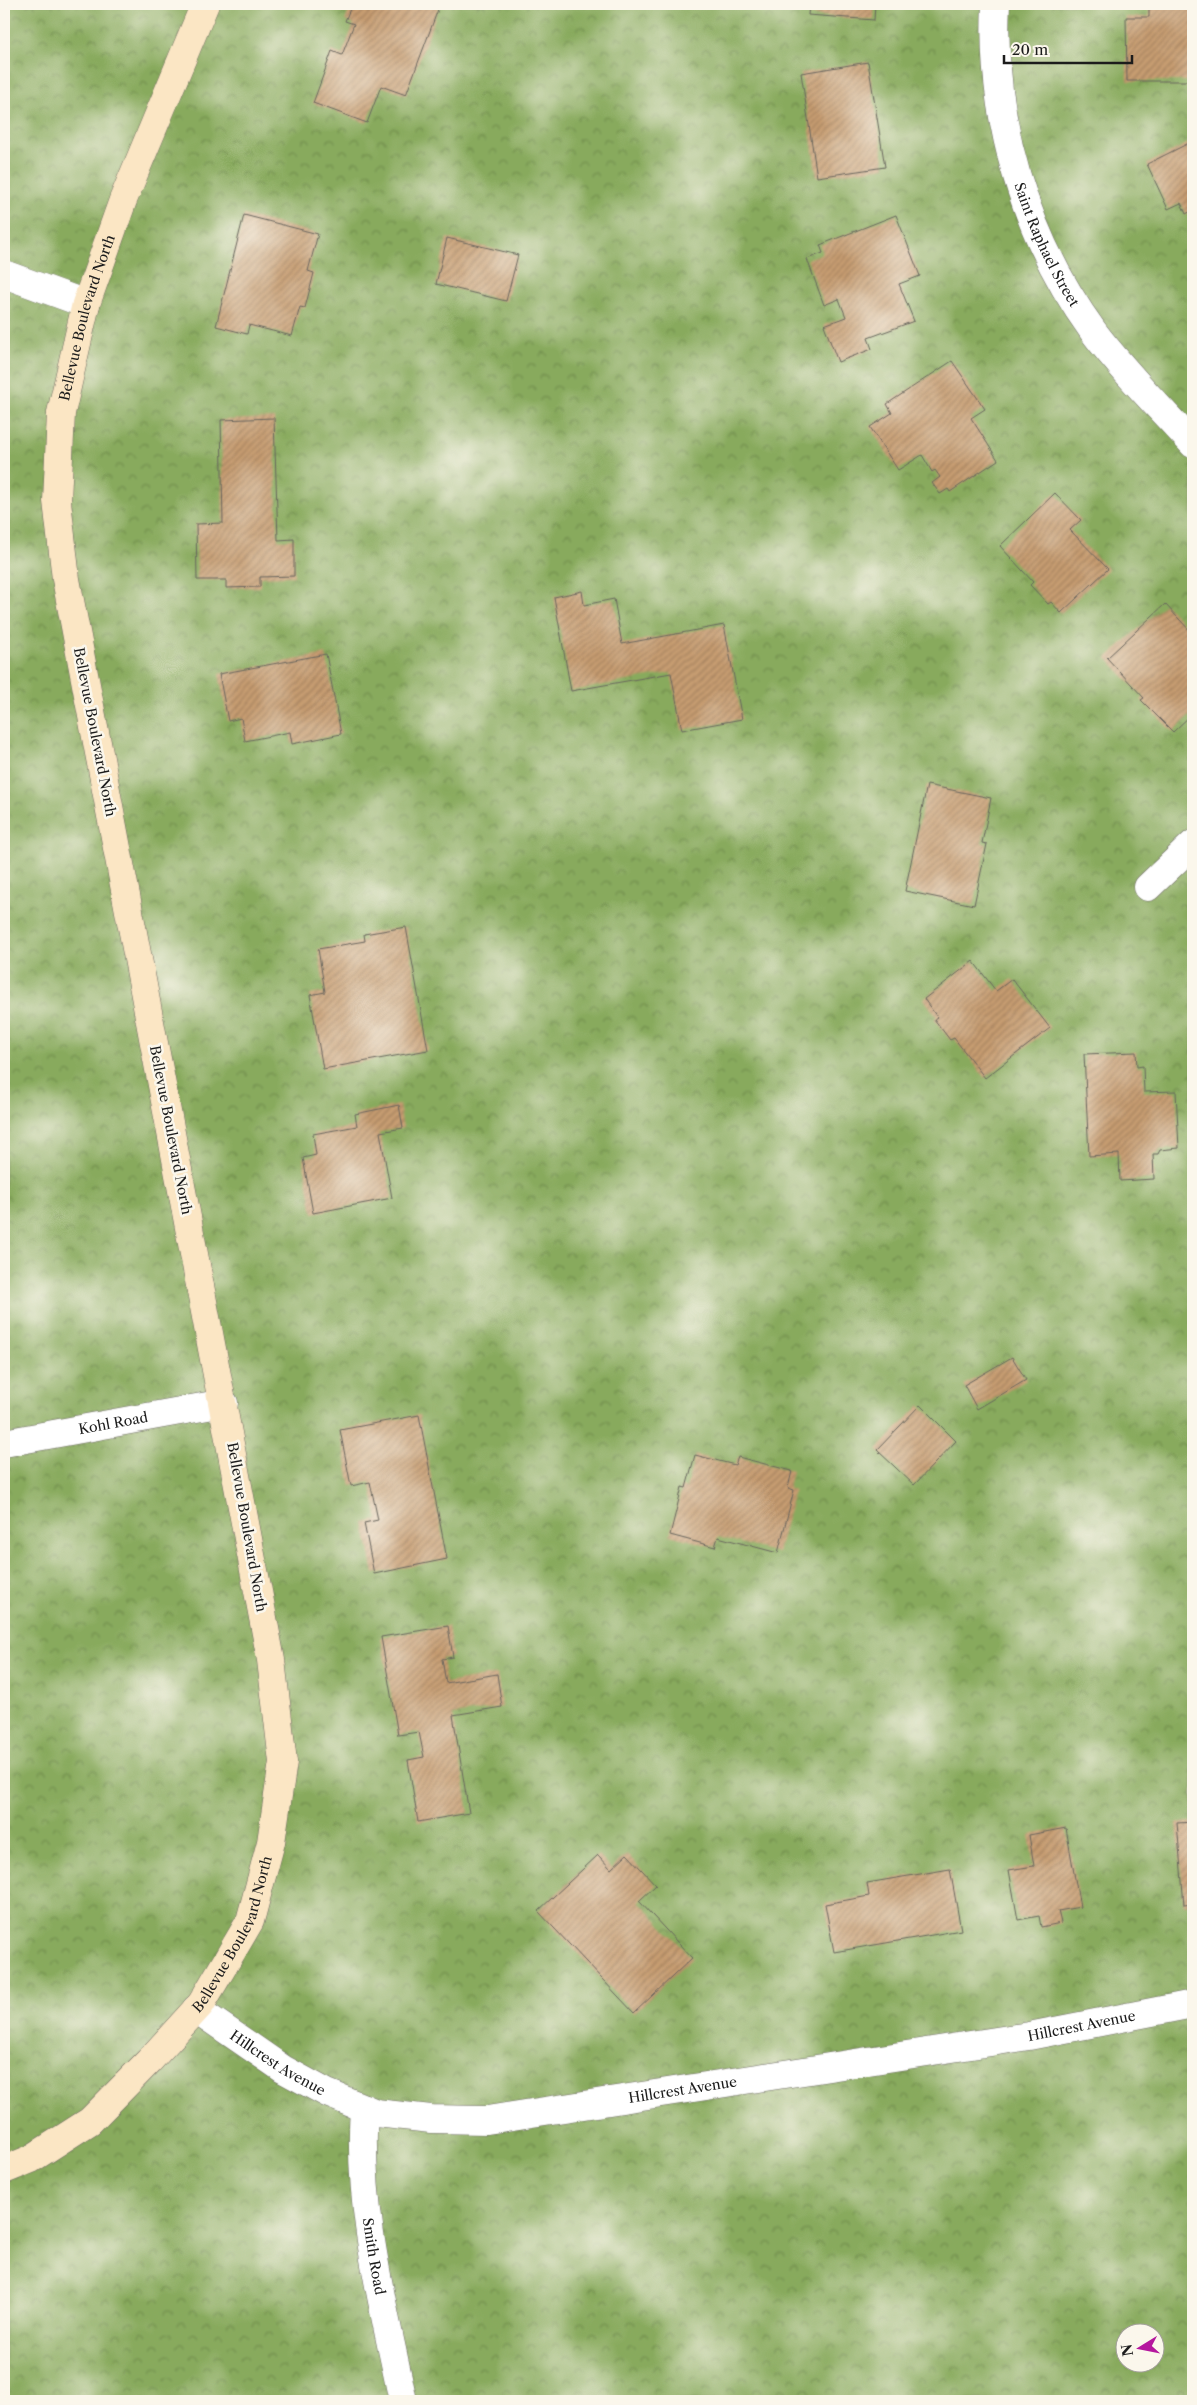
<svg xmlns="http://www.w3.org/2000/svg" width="1197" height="2405" font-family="'Libre Caslon Text',serif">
<defs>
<pattern id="forest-crowns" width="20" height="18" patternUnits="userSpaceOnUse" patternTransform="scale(1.25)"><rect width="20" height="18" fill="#88aa5d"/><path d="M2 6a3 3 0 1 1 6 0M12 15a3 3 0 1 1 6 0" fill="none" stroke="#6e8a4c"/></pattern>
<pattern id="building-hatch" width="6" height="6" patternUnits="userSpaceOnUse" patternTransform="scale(1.25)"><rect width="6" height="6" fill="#c69c71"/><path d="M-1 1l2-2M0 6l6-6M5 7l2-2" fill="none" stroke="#a07e5c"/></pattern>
</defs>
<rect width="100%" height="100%" fill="#fbf7ec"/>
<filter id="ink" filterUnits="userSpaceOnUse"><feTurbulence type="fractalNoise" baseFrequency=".02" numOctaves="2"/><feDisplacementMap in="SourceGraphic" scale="10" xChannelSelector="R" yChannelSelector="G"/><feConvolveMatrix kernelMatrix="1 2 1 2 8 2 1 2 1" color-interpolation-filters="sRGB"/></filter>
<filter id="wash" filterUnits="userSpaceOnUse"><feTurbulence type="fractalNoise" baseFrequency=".0096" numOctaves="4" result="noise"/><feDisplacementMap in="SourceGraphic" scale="20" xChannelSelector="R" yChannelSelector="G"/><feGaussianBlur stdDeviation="1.12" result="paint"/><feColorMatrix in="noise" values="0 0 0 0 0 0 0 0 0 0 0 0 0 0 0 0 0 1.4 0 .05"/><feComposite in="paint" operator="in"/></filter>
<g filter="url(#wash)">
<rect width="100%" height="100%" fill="#f6ecd7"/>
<path fill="url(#forest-crowns)" stroke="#52633c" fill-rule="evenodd" d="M4 4H1193V2401H4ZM1124 2332H1154V2362H1124Z"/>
<g id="blocks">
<path fill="url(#building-hatch)" d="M352 4H440L406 95 381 86 367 123 313 103 332 51 342 55 354 24 345 21Z
M809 4H875L874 20 808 15Z
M1149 4H1193V81H1127L1126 17H1149Z
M868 62 885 167 817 177 801 73Z
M1193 141V210L1186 214 1181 203 1168 209 1147 164Z
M244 215 318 234 308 271 314 273 305 308 300 307 292 336 249 325 247 334 216 326Z
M896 215 920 276 899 284 914 321 868 338 872 349 838 362 824 325 846 317 839 299 824 305 807 259 823 253 820 245Z
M447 238 518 255 506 301 436 284Z
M952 361 985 409 971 418 998 460 950 492 948 489 940 494 932 483 940 477 935 470 932 472 922 455 898 470 870 427 892 413 887 404Z
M274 418 278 540 294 539V576L260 577V587L226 588V580H197L196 524 223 523 221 420Z
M1055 493 1081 520 1070 530 1108 569 1061 613 1051 602 1048 604 1030 585 1033 582 1000 546Z
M582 591 584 605 614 599 622 644 724 625 742 719 682 730 671 673 571 691 554 597Z
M1165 604 1193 634V660L1191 662 1193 664V713L1173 732 1141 700 1144 698 1107 658Z
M326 654 341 734 292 744 290 732 245 741 241 718 228 721 219 674Z
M927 785 991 798 982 843 987 844 974 905 905 891Z
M406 927 428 1050 323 1069 310 995 325 992 318 949 365 941 364 934Z
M973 961 996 991 1012 979 1050 1028 985 1078 954 1038 950 1040 934 1019 937 1017 924 999Z
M1136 1052 1137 1067 1143 1066 1144 1092 1176 1091 1179 1148 1160 1150 1158 1154H1153L1154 1179 1120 1181 1119 1154 1089 1156 1084 1054Z
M399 1105 403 1128 380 1132 392 1198 313 1213 303 1158 316 1155 313 1134 357 1126 355 1114Z
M1012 1357 1026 1380 977 1409 964 1385Z
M920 1405 956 1441 914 1485 877 1450Z
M419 1415 447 1559 374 1574 364 1523 378 1520 370 1482 351 1486 340 1430Z
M695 1455 735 1465 738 1457 792 1471 788 1488 794 1490 778 1553 718 1537 715 1547 670 1535 682 1487 686 1488Z
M448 1626 453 1657 442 1659 446 1683 497 1674 502 1707 453 1715 469 1813 418 1822 408 1760 424 1757 419 1732 398 1735 381 1637Z
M1193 1822V1904L1184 1905 1177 1823Z
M1066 1828 1080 1907 1058 1911 1061 1923 1041 1927 1039 1916 1018 1920 1009 1870 1034 1866 1029 1835Z
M627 1854 656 1885 639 1901 692 1958 634 2013 538 1911 598 1855 611 1869Z
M950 1869 961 1930 834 1952 825 1904 869 1896 867 1883Z"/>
</g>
</g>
<g filter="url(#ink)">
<use href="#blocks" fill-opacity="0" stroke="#68655d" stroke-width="1"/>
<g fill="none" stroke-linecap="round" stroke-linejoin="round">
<g stroke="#68655d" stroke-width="29">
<g id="minor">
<path id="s1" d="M996 4C990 119 1025 237 1093 331 1123 371 1159 407 1193 444"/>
<path d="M4 274 86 304"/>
<path d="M1148 887 1193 844"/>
<path id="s2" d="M4 1443 224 1403"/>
<path id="s3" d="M196 2009 283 2069 327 2093 376 2113 431 2119 487 2120 1029 2036 1193 2004"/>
<path id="s4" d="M364 2108C357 2208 383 2304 403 2401"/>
</g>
</g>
<g stroke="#68655d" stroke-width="29">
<g id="secondary">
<path id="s5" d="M4 2170 31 2159 90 2121 149 2061 201 2004 250 1921 271 1842 283 1762 271 1660 66 579 57 501 61 413 86 304 123 200 205 4"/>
</g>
</g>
<use href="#minor" stroke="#fff" stroke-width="28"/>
<use href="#secondary" stroke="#fbe6c4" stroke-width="28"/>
</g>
</g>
<g text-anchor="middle" stroke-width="5" stroke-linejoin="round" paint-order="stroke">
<g font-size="14" fill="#1c1c1c" stroke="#fbf7ec">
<text dy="5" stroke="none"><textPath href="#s1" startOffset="249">Saint Raphael Street</textPath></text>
<text dy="5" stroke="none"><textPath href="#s5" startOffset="1988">Bellevue Boulevard North</textPath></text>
<text transform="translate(95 732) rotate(79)" y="5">Bellevue Boulevard North</text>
<text transform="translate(171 1130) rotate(79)" y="5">Bellevue Boulevard North</text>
<text dy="5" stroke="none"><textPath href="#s2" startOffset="111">Kohl Road</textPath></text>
<text transform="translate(247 1527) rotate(80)" y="5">Bellevue Boulevard North</text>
<text dy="5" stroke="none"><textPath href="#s5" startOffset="338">Bellevue Boulevard North</textPath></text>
<text dy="5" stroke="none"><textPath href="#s3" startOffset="922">Hillcrest Avenue</textPath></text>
<text dy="5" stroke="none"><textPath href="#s3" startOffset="98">Hillcrest Avenue</textPath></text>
<text dy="5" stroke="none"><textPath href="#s3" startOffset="518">Hillcrest Avenue</textPath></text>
<text dy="5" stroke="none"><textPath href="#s4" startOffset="149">Smith Road</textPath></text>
</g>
</g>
<rect width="1197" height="2405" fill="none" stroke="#fbf7ec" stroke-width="20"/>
<g transform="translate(1140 2348) rotate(260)"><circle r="24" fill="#fbf7ec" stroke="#a29f99"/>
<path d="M0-4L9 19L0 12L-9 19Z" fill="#b5179e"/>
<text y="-8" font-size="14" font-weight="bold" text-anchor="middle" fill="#1c1c1c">N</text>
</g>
<path d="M1004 55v8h128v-8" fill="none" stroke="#1c1c1c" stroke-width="2.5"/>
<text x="1012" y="55" font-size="15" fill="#1c1c1c" stroke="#fbf7ec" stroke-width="4" paint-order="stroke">20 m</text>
</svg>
